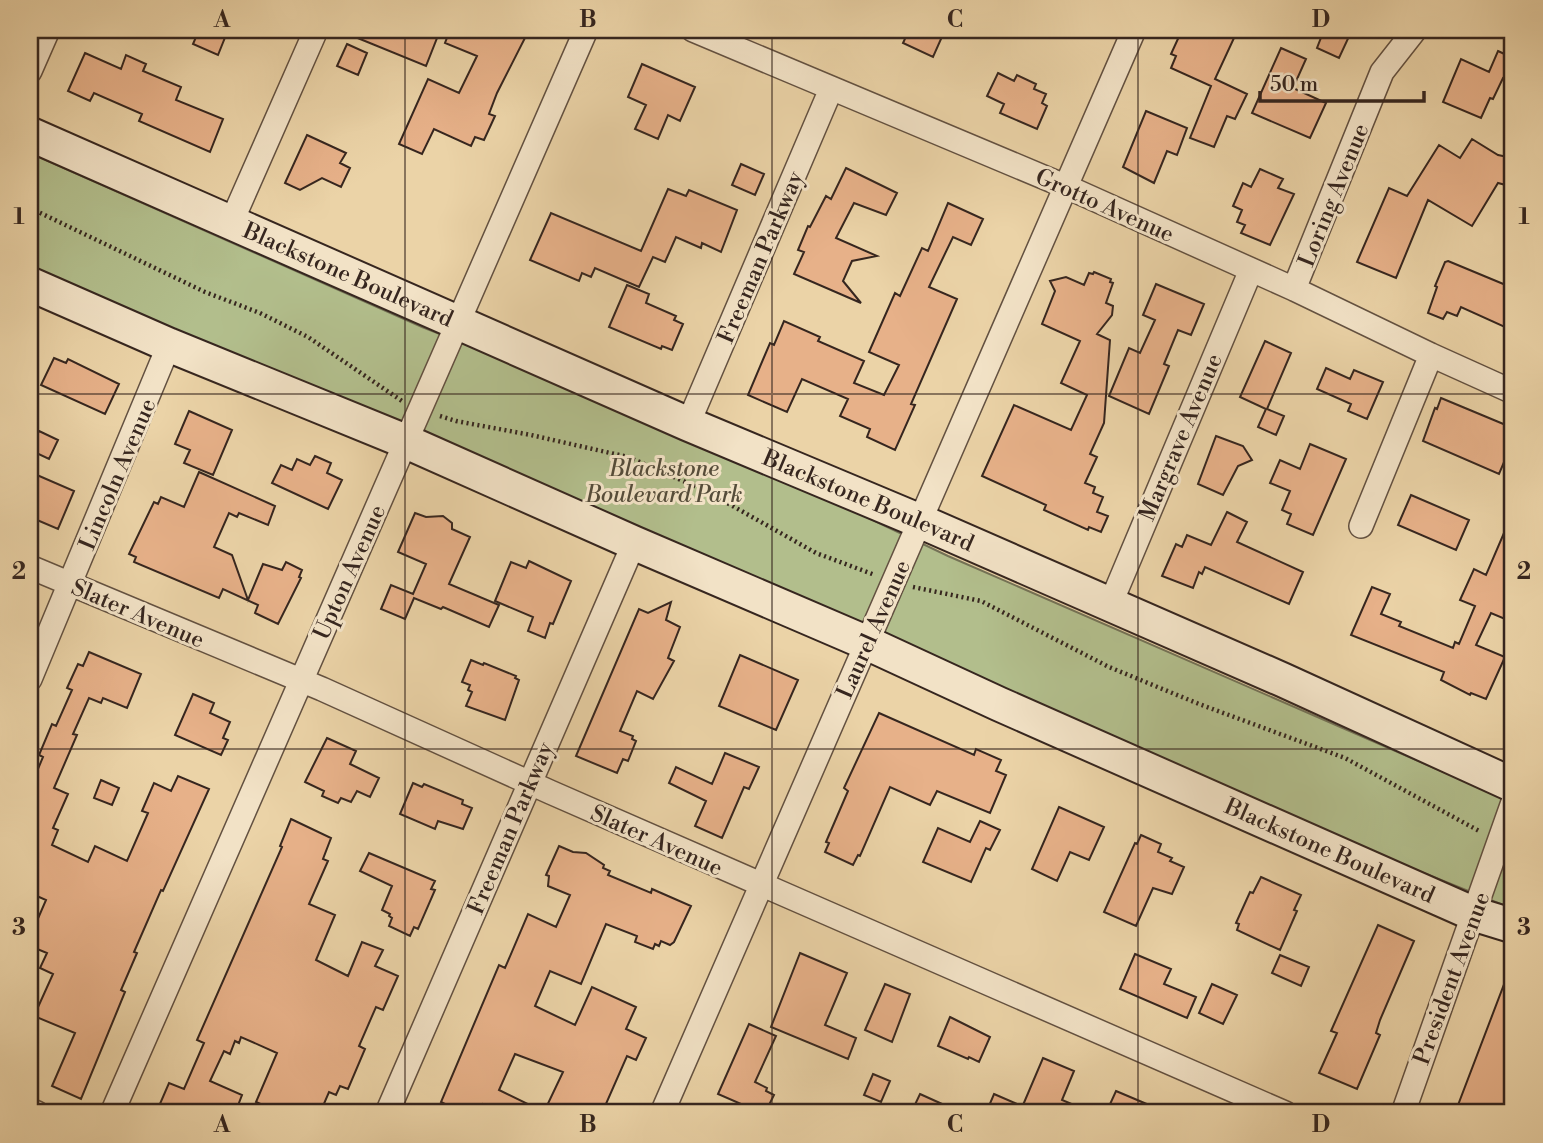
<svg xmlns="http://www.w3.org/2000/svg" width="1543" height="1143" font-family="'Libre Bodoni',serif">
<rect width="100%" height="100%" fill="#ebd3a7"/>
<filter id="stains"><feTurbulence type="fractalNoise" baseFrequency=".00286" numOctaves="4"/><feColorMatrix values="0 0 0 0 .2 0 0 0 0 .09 0 0 0 0 .02 0 0 0 .5 -.17"/></filter>
<radialGradient id="worn" r=".72"><stop offset=".6" stop-color="#630" stop-opacity="0"/><stop offset="1" stop-color="#630" stop-opacity=".3"/></radialGradient>
<path fill="#b2be8c" stroke="#747256" stroke-width="2" d="M30 153 422 327 686 431 948 556 1487 791 1513 800V909L1332 836 30 266Z"/>
<path fill="#e7b189" stroke="#36261f" stroke-width="2" fill-rule="evenodd" d="M199 30H228L218 55 193 44Z
M338 30H415L437 38 426 66Z
M450 30H529L497 93 489 114 495 116 484 140 475 137 471 146 434 129 422 154 399 144 428 79 459 93 477 56 445 43Z
M909 30H945L933 57 903 43Z
M1182 30H1216L1234 38 1215 79 1247 94 1235 119 1227 116 1214 147 1190 138 1211 86 1171 68 1176 56 1171 54Z
M1324 30H1352L1339 58 1317 48Z
M347 44 367 53 358 75 337 66Z
M1281 48 1306 59 1293 88 1326 103 1310 138 1252 113Z
M1498 51 1513 58V82L1503 78 1493 99 1490 98 1481 118 1443 102 1461 59 1489 72Z
M85 53 121 69 126 55 146 64 143 71 181 87 176 100 223 119 210 152 139 121 142 114 94 93 90 101 68 91Z
M642 64 695 87 680 121 668 115 658 139 635 129 646 105 628 97Z
M998 73 1014 81 1017 75 1036 84 1034 89 1046 94 1042 103 1047 106 1037 129 1000 113 1004 104 987 96Z
M1146 111 1187 128 1177 155 1167 151 1154 183 1123 167Z
M307 135 346 153 340 163 350 168 341 187 322 178 300 190 285 183Z
M1472 139 1498 155 1513 158V187L1498 183 1472 226 1428 200 1396 278 1357 262 1389 188 1407 196 1439 145 1460 158Z
M741 164 764 174 755 195 732 185Z
M846 168 897 193 886 215 854 203 836 238 877 256 852 261 843 281 861 303 794 274 804 252 798 250 808 226 810 227 826 196 831 199Z
M1260 169 1283 179 1278 188 1294 194 1270 245 1241 233 1245 225 1237 222 1242 210 1233 206 1243 183 1251 187Z
M668 189 686 196 689 190 737 210 721 252 702 243 701 248 676 237 665 262 653 257 639 287 595 268 591 277 582 273 579 281 530 260 551 213 641 251Z
M948 203 983 219 971 245 953 237 929 287 957 299 911 404 915 405 895 450 867 437 870 429 840 416 848 399 802 379 787 412 748 395 770 343 774 345 784 321 820 337 818 341 864 361 854 383 884 395 899 365 869 352 895 293 900 296 922 248 928 251Z
M1448 261 1513 288V313L1507 328 1461 307 1457 316 1447 312 1443 319 1428 313 1437 287 1435 286 1445 262Z
M1094 272 1111 279 1110 282 1113 283 1106 303 1113 306 1112 315 1097 334 1110 340 1104 423 1090 454 1097 457 1085 483 1095 487 1093 493 1103 497 1097 512 1108 516 1101 532 1089 527 1088 530 1044 510 1046 505 982 476 1014 405 1071 430 1087 395 1061 383 1080 341 1042 324 1055 291 1050 281 1066 277 1084 285 1089 273 1093 274Z
M1156 284 1204 304 1191 335 1178 330 1164 364 1169 366 1149 414 1109 396 1129 348 1140 353 1155 320 1143 315Z
M627 285 649 294 646 303 676 316 674 320 683 324 672 350 662 346 661 349 609 327Z
M1265 341 1291 353 1267 409 1284 416 1276 435 1258 427 1266 409 1240 397Z
M54 358 66 363 68 359 119 384 105 414 41 385Z
M1326 368 1350 379 1354 370 1383 382 1367 419 1348 411 1351 404 1317 389Z
M1441 398 1513 428V441L1499 474 1423 441 1435 408 1437 409Z
M189 411 232 430 213 475 184 463 190 450 175 444Z
M39 431 58 440 49 459 30 450Z
M1216 436 1243 446 1252 460 1238 466 1223 495 1198 484Z
M1310 444 1346 459 1313 535 1287 524 1291 514 1282 510 1290 491 1270 483 1280 460 1300 469Z
M315 456 331 463 327 473 342 480 328 509 272 483 281 465 292 470 297 459 310 465Z
M30 472 74 491 58 529 30 517Z
M199 472 275 506 268 525 239 513 237 517 229 513 214 547 232 555 248 600 263 564 282 570 286 562 302 570 299 577 301 578 278 624 255 613 258 605 223 589 219 598 134 562 136 557 129 554 154 502 158 504 161 497 184 507Z
M1411 495 1469 520 1456 550 1398 525Z
M1227 512 1247 522 1237 542 1303 572 1289 604 1205 567 1202 574 1199 572 1193 588 1162 576 1176 544 1182 547 1187 535 1211 545Z
M1513 512V601L1505 619 1491 613 1476 645 1505 657 1486 699 1471 693 1470 695 1441 680 1444 672 1351 635 1372 587 1390 594 1381 614 1401 622 1399 626 1453 648 1455 642 1459 644 1475 606 1460 600 1474 569 1486 575Z
M415 513 426 517 443 516 452 523V529L470 537 449 584 499 605 489 627 443 607 441 609 414 598 405 619 381 609 391 585 413 594 426 564 398 552Z
M529 561 571 581 553 624 550 623 545 638 528 631 533 617 495 601 511 562 526 568Z
M671 602 666 620 680 627 668 658 674 661 653 699 637 691 620 731 633 736 632 739 636 741 628 761 623 759 617 773 576 756 639 609 648 613Z
M89 652 141 674 127 708 103 698 101 703 89 698 73 734 77 735 54 788 68 794 53 828 58 830 52 845 88 862 95 846 127 861 148 813 142 811 154 783 171 791 178 776 209 789 163 891 161 890 134 952 137 953 121 990 125 992 81 1099 52 1086 75 1033 34 1016 53 974 40 968 47 953 30 946V937L46 900 30 893V788L43 757 39 755 52 724 56 726 72 690 67 688 78 664 83 666Z
M740 655 798 680 776 730 719 706Z
M471 660 483 665 484 663 516 676 515 678 519 680 505 720 466 706 472 692 468 690 470 685 462 682Z
M193 694 214 703 210 713 230 722 223 738 228 740 221 755 175 735Z
M879 713 974 755 976 749 1001 760 996 771 1006 775 990 813 937 791 930 805 890 787 860 856 858 855 853 865 825 852 829 843 826 842 848 791 844 788Z
M327 738 356 751 350 764 379 778 370 797 357 791 351 802 341 798 338 803 322 796 324 791 305 782Z
M725 753 759 767 749 789 744 787 722 838 695 826 706 801 669 783 676 767 712 784Z
M101 780 119 788 112 805 94 798Z
M413 783 422 787 424 784 463 800 462 804 472 808 463 829 438 821 435 829 400 814Z
M1059 807 1104 827 1089 860 1070 852 1057 881 1032 869Z
M291 819 331 838 323 859 328 861 309 904 335 915 316 960 348 976 362 942 383 950 375 966 398 976 383 1010 376 1007 359 1046 365 1049 348 1089 340 1086 336 1095 329 1092 320 1113H281L256 1102 277 1053 241 1037 239 1043 235 1041 230 1054 224 1051 210 1081 242 1095 235 1113H156L169 1083 184 1089 204 1043 197 1040 282 847 280 846Z
M980 821 1000 830 990 850 986 848 971 882 923 862 938 828 970 842Z
M1141 835 1161 844 1158 852 1172 858 1170 861 1184 867 1172 894 1153 888 1136 926 1104 912 1135 843 1137 844Z
M559 846 573 852 586 853 604 865 603 868 610 871 608 875 651 893 652 889 691 906 674 942 670 945 661 941 659 946 655 944 653 949 635 942 637 936 606 924 581 984 550 971 535 1006 575 1025 592 987 636 1007 626 1029 646 1038 636 1060 627 1056 602 1113H503L483 1104 478 1113H446L449 1106 441 1102 499 965 505 968 528 914 556 927 570 895 548 886 549 876 546 875ZM515 1054 563 1072 544 1112 499 1090Z
M369 853 435 881 431 889 435 890 418 929 414 927 410 936 389 926 392 918 389 916 390 914 382 910 392 886 360 871Z
M1261 877 1301 895 1294 910 1297 911 1280 950 1237 930 1239 924 1236 923 1250 892 1253 893Z
M1378 925 1414 941 1380 1020 1376 1033 1380 1035 1357 1089 1319 1073 1337 1033 1331 1031Z
M800 953 847 973 825 1025 856 1038 848 1059 771 1027Z
M1135 954 1171 969 1164 984 1196 997 1187 1018 1120 989Z
M1280 955 1309 967 1301 986 1272 973Z
M1511 966H1513V1113H1455Z
M885 984 910 994 892 1042 865 1030Z
M1212 984 1237 995 1223 1024 1199 1013Z
M950 1017 990 1037 979 1062 969 1057 968 1059 938 1046Z
M749 1024 776 1036 755 1082 767 1088 766 1091 774 1095 766 1111 759 1108 757 1111 718 1094Z
M1043 1058 1074 1071 1062 1100 1093 1113H1043L1023 1105Z
M873 1074 890 1081 881 1102 864 1095Z
M1116 1091 1168 1113H1106Z
M920 1094 962 1113H911Z
M994 1094 1038 1113H986Z"/>
<g fill="none" stroke-linecap="round" stroke-linejoin="round">
<g stroke="#635141" stroke-width="26">
<path id="minor" d="M693 30 1067 187 1294 289 1431 355 1513 392
M30 71 48 30
M231 223 316 30
M1294 289 1382 72 1415 30
M688 424 831 89
M1361 526 1431 355
M30 567 322 689 550 792 1285 1113
M1110 605 1251 270
M30 679 169 345
M30 1110 37 1113
M112 1113 586 30
M387 1113 634 543
M662 1113 1134 30
M1403 1113 1513 802"/>
</g>
<g stroke="#36261f" stroke-width="37">
<g id="secondary">
<path id="s1" d="M30 134 688 424 922 522 1283 680 1513 785"/>
<path id="s2" d="M30 284 169 345 407 442 634 543 867 643 999 704 1474 914 1513 926"/>
</g>
</g>
<path stroke="#36261f" stroke-width="4.5" stroke-dasharray="2 3.5" stroke-linecap="butt" d="M30 208 205 292 260 313 308 337 402 401
M440 416 456 421 531 435 628 457 706 491 816 553 875 575
M913 587 981 601 1109 667 1199 704 1345 758 1481 832"/>
<use href="#minor" stroke="#f2e2c6" stroke-width="23"/>
<use href="#secondary" stroke="#f2e2c6" stroke-width="33"/>
</g>
<path fill="none" stroke="#36261f" stroke-width="2" stroke-opacity="0.55" d="M405 30V1113M772 30V1113M1138 30V1113M30 394H1513M30 749H1513"/>
<g text-anchor="middle" stroke-width="6" stroke-linejoin="round" paint-order="stroke">
<g font-size="23" fill="#36261f" stroke="#f2e2c6">
<text transform="translate(1333 195) rotate(-68)" y="8">Loring Avenue</text>
<text transform="translate(1105 205) rotate(24)" y="8">Grotto Avenue</text>
<text transform="translate(760 257) rotate(-67)" y="8">Freeman Parkway</text>
<text dy="8" stroke="none"><textPath href="#s1" startOffset="348">Blackstone Boulevard</textPath></text>
<text transform="translate(1180 437) rotate(-67)" y="8">Margrave Avenue</text>
<text transform="translate(117 474) rotate(-67)" y="8">Lincoln Avenue</text>
<text dy="8" stroke="none"><textPath href="#s1" startOffset="915">Blackstone Boulevard</textPath></text>
<text transform="translate(349 572) rotate(-66)" y="8">Upton Avenue</text>
<text transform="translate(138 613) rotate(23)" y="8">Slater Avenue</text>
<text transform="translate(873 629) rotate(-66)" y="8">Laurel Avenue</text>
<text transform="translate(510 828) rotate(-67)" y="8">Freeman Parkway</text>
<text transform="translate(657 840) rotate(24)" y="8">Slater Avenue</text>
<text dy="8" stroke="none"><textPath href="#s2" startOffset="1418">Blackstone Boulevard</textPath></text>
<text transform="translate(1451 978) rotate(-70)" y="8">President Avenue</text>
</g>
<g font-size="23" font-style="italic" fill="#554c3a" stroke="#f2e2c6">
<text x="664" y="476">Blackstone<tspan x="664" dy="26">Boulevard Park</tspan></text>
</g>
</g>
<rect width="1543" height="1143" fill="none" stroke="#ebd3a7" stroke-width="77"/>
<path d="M1260 91v10h164v-10" fill="none" stroke="#36261f" stroke-width="3.5"/>
<text x="1270" y="91" font-size="21" fill="#36261f" stroke="#f2e2c6" stroke-width="5" paint-order="stroke">50 m</text>
<rect x="38" y="38" width="1466" height="1066" fill="none" stroke="#36261f" stroke-width="2.5"/>
<g font-size="23" text-anchor="middle" font-weight="bold" fill="#36261f">
<text x="222" y="27">A</text>
<text x="588" y="27">B</text>
<text x="955" y="27">C</text>
<text x="1321" y="27">D</text>
<text x="19" y="224">1</text>
<text x="1524" y="224">1</text>
<text x="19" y="579">2</text>
<text x="1524" y="579">2</text>
<text x="19" y="935">3</text>
<text x="1524" y="935">3</text>
<text x="222" y="1132">A</text>
<text x="588" y="1132">B</text>
<text x="955" y="1132">C</text>
<text x="1321" y="1132">D</text>
</g>
<rect width="100%" height="100%" filter="url(#stains)"/>
<rect width="100%" height="100%" fill="url(#worn)"/>
</svg>
